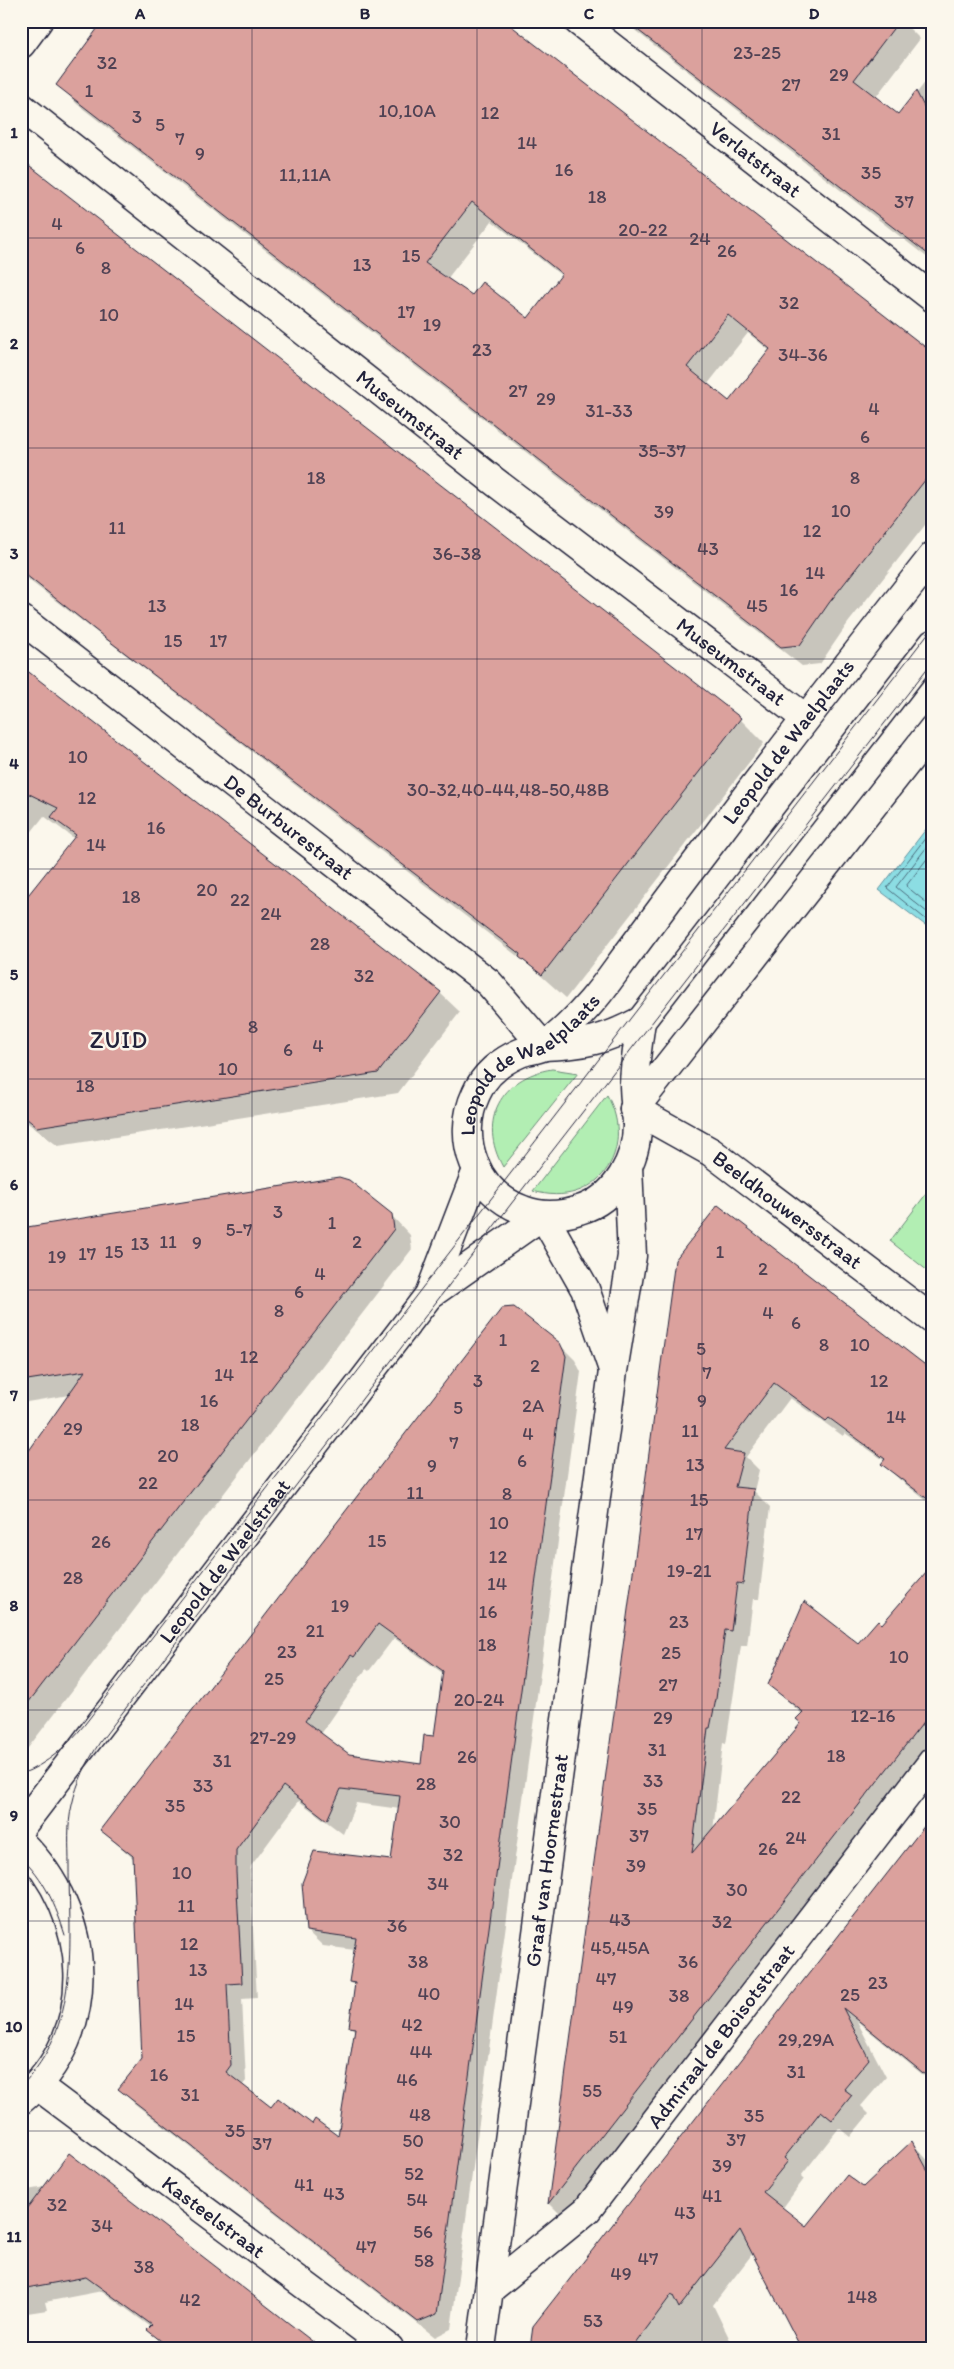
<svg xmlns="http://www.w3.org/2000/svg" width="954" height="2369" font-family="Itim,sans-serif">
<rect width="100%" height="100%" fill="#fbf7ec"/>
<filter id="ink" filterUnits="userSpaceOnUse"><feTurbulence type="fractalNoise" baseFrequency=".02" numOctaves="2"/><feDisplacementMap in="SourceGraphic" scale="10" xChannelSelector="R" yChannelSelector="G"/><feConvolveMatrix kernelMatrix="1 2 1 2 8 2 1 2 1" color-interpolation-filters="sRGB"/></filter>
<g filter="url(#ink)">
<path fill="#b2eeb3" stroke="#6a8877" d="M552 1069 578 1073 503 1167C477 1121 501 1077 552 1069Z
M607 1095C638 1151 596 1210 533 1191Z
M933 1185V1275L890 1241Z"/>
<path fill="#8cdde3" stroke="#6292a0" d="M933 820V931L879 890Z"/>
<path fill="#0003" fill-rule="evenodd" d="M106 21 933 355V515L848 623 820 664 802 666 77 104 58 84ZM492 221 562 276 528 320 472 296 447 279ZM748 333 770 351 729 403 707 385Z
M623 21H902L920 39 875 98 899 116 933 72V262Z
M21 161 740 719 764 743 566 998 529 965 21 574Z
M21 667 440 993 460 1012 398 1093 58 1146 21 1118V892L29 897 75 839 44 816 21 845Z
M391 1215 410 1235 412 1249 21 1757V1464L69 1395 21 1403V1229Z
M676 1261 933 1373V1506L899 1479 883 1463 885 1461 845 1433 843 1436 790 1398 746 1457 759 1470 754 1491 770 1507 759 1599H753L747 1646H741L726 1744 723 1743 713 1831 802 1723V1714L769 1684 859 1645 882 1625 926 1575 924 1573 933 1561V1747L565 2219 549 2203Z
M559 1344 575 1360 581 1372 451 2329 435 2337 135 2104 120 2089 144 2059 134 1859 101 1830ZM394 1638 444 1674 435 1737 422 1766 348 1755 321 1734 366 1669 369 1671ZM299 1801 343 1834 356 1803 400 1809 392 1862 307 1931 323 1946 355 1950 351 1982 356 1987 350 2026 356 2032 339 2138 271 2108 242 2086 246 2081 242 1999 257 1998 250 1874 251 1866Z
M933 1816V2083L857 2021 886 2077 861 2106 869 2114 850 2137 839 2128 801 2176 804 2179 782 2209 806 2228 863 2189 912 2143 933 2166V2348H800L802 2347 753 2253 713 2305 734 2348H530Z
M45 2187 320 2348H164L165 2346 149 2330 151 2327 102 2291 45 2302 47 2310 21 2314V2191Z"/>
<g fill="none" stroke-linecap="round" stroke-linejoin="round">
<path stroke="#4c6d7e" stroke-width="1" d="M933 828 887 888 933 925
M933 839 896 887 933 917
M933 851 906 886 933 908"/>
</g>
<path fill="#dba19d" stroke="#22223b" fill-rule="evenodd" d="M103 21H505L933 353V470L829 603 800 645 781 647 56 85ZM472 202 562 274 528 318 482 282 472 295 425 263ZM728 315 770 349 729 401 687 367Z
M626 21H899L854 80 898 114 916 91 933 124V258Z
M21 159 741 718 542 975 519 957 520 954 104 637 21 571Z
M21 666 441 992 378 1073 37 1127 21 1114V904L76 835 51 817 58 808 21 790Z
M339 1177 349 1180 392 1214 394 1229 21 1712V1462L85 1371 21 1381V1228Z
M718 1205 933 1371V1503L881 1464 885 1459 829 1418 826 1421 774 1383 724 1450 744 1453 735 1487 754 1489 743 1584 737 1583 731 1631 725 1630 716 1699 710 1728H708L692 1853 801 1723 796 1719 803 1712 768 1685 804 1601 858 1643 878 1620 882 1624 933 1565V1710L548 2204 675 1260Z
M514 1307 560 1343 566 1356 437 2314 418 2322 118 2089 142 2059 133 1856 100 1830 502 1308ZM378 1624 443 1671 434 1736 424 1735 421 1764 349 1754 305 1721 351 1655 354 1657ZM283 1786 327 1820 341 1789 400 1796 391 1860 314 1851 302 1883 306 1931 356 1938 349 1982 355 1983 349 2027 355 2028 338 2136 315 2119 312 2124 278 2098 271 2107 226 2072 231 2065 227 1984 242 1983 236 1872V1850Z
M933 1815V2081L843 2008 869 2059 844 2089 852 2095 832 2120 821 2111 784 2158 788 2161 763 2192 806 2226 847 2175 863 2187 912 2141 933 2180V2348H801L740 2230 679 2308 672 2294 632 2348H530L533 2326Z
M69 2153 286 2321 321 2348H170L147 2330 152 2325 86 2277 21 2289V2217Z"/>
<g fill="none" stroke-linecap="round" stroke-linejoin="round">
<g stroke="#22223b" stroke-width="31">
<g id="minor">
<path id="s1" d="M578 21 933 298"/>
<path d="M21 44 38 21"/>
<path id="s2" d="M21 107 490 478 805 718"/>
<path id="s3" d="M21 619 489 983 543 1046"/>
<path id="s4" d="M641 1021C638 1042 635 1062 634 1083 634 1096 636 1109 637 1122 638 1160 616 1199 579 1210 561 1216 541 1217 523 1210 476 1193 455 1139 476 1094 484 1075 501 1061 520 1053 527 1050 535 1050 542 1047 557 1039 581 1014 592 1001 607 984 619 965 633 947 660 911 687 874 715 838 786 743 859 650 933 556"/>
<path d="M543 1046C584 1045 605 1040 641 1021L933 644"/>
<path d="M634 1109 933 729"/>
<path id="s5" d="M634 1109 711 1152 933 1320"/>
<path d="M543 1215 585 1289 612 1367"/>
<path d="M429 1295 543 1215"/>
<path id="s6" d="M21 1827 429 1295 477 1170"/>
<path d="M21 1843C93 1914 102 2032 21 2100"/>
<path id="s7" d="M38 2086 389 2348"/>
<path id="s8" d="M489 2290 587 2210 933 1761"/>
<path id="s9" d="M481 2348 613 1371 632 1256 628 1166"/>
</g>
</g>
<use href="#minor" stroke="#fbf7ec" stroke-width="28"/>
<path stroke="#22223b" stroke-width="1" d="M21 1774C48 1764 67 1746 85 1724L933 627
M21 1857C44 1878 56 1906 65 1935
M21 2086C81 2026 69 1944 69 1866 69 1846 67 1825 72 1805 77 1782 87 1762 100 1742L511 1204 933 661"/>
</g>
</g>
<path fill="none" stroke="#22223b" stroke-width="1" stroke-opacity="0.55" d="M252 21V2348M477 21V2348M702 21V2348M21 238H933M21 448H933M21 659H933M21 869H933M21 1079H933M21 1290H933M21 1500H933M21 1710H933M21 1921H933M21 2131H933"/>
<g text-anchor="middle" stroke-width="5" stroke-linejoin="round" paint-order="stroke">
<g font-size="19" fill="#504254">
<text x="757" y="59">23-25</text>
<text x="107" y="69">32</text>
<text x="839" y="81">29</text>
<text x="791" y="91">27</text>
<text x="89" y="97">1</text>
<text x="407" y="117">10,10A</text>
<text x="490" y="119">12</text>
<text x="137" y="123">3</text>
<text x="160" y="131">5</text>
<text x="831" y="140">31</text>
<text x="180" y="145">7</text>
<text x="527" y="149">14</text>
<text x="200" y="160">9</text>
<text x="564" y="176">16</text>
<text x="871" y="179">35</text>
<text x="305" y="181">11,11A</text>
<text x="597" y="203">18</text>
<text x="904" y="208">37</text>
<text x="57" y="230">4</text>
<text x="643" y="236">20-22</text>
<text x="700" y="245">24</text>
<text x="80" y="254">6</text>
<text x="727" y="257">26</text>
<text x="411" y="262">15</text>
<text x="362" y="271">13</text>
<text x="106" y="274">8</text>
<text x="789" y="309">32</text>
<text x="406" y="318">17</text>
<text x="109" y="321">10</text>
<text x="432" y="331">19</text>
<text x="482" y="356">23</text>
<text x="803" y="361">34-36</text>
<text x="518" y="397">27</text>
<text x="546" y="405">29</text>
<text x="874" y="415">4</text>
<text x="609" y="417">31-33</text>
<text x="865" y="443">6</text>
<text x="662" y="457">35-37</text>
<text x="316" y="484">18</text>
<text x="855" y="484">8</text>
<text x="841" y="517">10</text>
<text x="664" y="518">39</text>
<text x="117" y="534">11</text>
<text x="812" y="537">12</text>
<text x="708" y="555">43</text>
<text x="457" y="560">36-38</text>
<text x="815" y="579">14</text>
<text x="789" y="596">16</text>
<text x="157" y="612">13</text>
<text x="757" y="612">45</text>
<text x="173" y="647">15</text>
<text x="218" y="647">17</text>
<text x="78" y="763">10</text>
<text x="508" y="796">30-32,40-44,48-50,48B</text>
<text x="87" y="804">12</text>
<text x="156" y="834">16</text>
<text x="96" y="851">14</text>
<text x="207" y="896">20</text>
<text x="131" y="903">18</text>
<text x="240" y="906">22</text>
<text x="271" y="920">24</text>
<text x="320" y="950">28</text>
<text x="364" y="982">32</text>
<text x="253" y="1033">8</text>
<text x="318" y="1052">4</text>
<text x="288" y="1056">6</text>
<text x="228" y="1075">10</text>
<text x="85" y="1092">18</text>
<text x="278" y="1218">3</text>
<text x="332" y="1229">1</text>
<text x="239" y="1236">5-7</text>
<text x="168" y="1248">11</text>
<text x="357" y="1248">2</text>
<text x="197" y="1249">9</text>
<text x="140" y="1250">13</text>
<text x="114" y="1258">15</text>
<text x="720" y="1258">1</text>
<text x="87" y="1260">17</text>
<text x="57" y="1263">19</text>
<text x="763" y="1275">2</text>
<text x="320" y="1280">4</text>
<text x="299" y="1298">6</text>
<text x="279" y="1317">8</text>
<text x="768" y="1319">4</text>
<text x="796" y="1329">6</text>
<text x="503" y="1346">1</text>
<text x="824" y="1351">8</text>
<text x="860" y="1351">10</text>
<text x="701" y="1355">5</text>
<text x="249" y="1363">12</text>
<text x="535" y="1372">2</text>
<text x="707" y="1379">7</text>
<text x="224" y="1381">14</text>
<text x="478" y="1387">3</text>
<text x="879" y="1387">12</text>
<text x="209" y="1407">16</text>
<text x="702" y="1407">9</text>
<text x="533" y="1412">2A</text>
<text x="458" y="1414">5</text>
<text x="896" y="1423">14</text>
<text x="190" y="1431">18</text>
<text x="73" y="1435">29</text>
<text x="690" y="1437">11</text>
<text x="528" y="1440">4</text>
<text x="454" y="1449">7</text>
<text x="168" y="1462">20</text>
<text x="522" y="1467">6</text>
<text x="695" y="1471">13</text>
<text x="432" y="1472">9</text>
<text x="148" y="1489">22</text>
<text x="415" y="1499">11</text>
<text x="507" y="1500">8</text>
<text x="699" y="1506">15</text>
<text x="499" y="1529">10</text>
<text x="694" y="1540">17</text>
<text x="377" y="1547">15</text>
<text x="101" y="1548">26</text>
<text x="498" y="1563">12</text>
<text x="689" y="1577">19-21</text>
<text x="73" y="1584">28</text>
<text x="497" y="1590">14</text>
<text x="340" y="1612">19</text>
<text x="488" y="1618">16</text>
<text x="679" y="1628">23</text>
<text x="315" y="1637">21</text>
<text x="487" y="1651">18</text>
<text x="287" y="1658">23</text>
<text x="671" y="1659">25</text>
<text x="899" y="1663">10</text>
<text x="274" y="1685">25</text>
<text x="668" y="1691">27</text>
<text x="479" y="1706">20-24</text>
<text x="873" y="1722">12-16</text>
<text x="663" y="1724">29</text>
<text x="273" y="1744">27-29</text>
<text x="657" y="1756">31</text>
<text x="836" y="1762">18</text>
<text x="467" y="1763">26</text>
<text x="222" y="1767">31</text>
<text x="653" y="1787">33</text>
<text x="426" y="1790">28</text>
<text x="203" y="1792">33</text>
<text x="791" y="1803">22</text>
<text x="175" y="1812">35</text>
<text x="647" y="1815">35</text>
<text x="450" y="1828">30</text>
<text x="639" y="1842">37</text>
<text x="796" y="1844">24</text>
<text x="768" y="1855">26</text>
<text x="453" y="1861">32</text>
<text x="636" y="1872">39</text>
<text x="182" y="1879">10</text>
<text x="438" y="1890">34</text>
<text x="737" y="1896">30</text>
<text x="186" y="1912">11</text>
<text x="620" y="1926">43</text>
<text x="722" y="1928">32</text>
<text x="397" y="1932">36</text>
<text x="189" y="1950">12</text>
<text x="620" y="1954">45,45A</text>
<text x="418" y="1968">38</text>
<text x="688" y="1968">36</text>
<text x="198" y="1976">13</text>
<text x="606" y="1985">47</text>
<text x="878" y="1989">23</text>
<text x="429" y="2000">40</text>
<text x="850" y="2001">25</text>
<text x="679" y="2002">38</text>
<text x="184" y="2010">14</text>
<text x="623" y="2013">49</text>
<text x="412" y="2031">42</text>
<text x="186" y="2042">15</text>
<text x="618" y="2043">51</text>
<text x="806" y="2046">29,29A</text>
<text x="421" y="2058">44</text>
<text x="796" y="2078">31</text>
<text x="159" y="2081">16</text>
<text x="407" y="2086">46</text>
<text x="592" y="2097">55</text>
<text x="190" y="2101">31</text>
<text x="420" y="2121">48</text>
<text x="754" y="2122">35</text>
<text x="235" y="2137">35</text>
<text x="736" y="2146">37</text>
<text x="413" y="2147">50</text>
<text x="262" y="2150">37</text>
<text x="722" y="2172">39</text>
<text x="414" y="2180">52</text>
<text x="304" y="2191">41</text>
<text x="334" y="2200">43</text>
<text x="712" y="2202">41</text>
<text x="417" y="2206">54</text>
<text x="57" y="2211">32</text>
<text x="685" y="2219">43</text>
<text x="102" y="2232">34</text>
<text x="423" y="2238">56</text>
<text x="366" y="2253">47</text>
<text x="648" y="2265">47</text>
<text x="424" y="2267">58</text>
<text x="144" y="2273">38</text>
<text x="621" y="2280">49</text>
<text x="862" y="2303">148</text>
<text x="190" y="2306">42</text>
<text x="593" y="2327">53</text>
</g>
<g font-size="21" fill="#22223b" stroke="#fbf7ec">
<text dy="7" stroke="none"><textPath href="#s1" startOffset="225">Verlatstraat</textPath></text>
<text dy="7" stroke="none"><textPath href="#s2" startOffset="496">Museumstraat</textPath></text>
<text dy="7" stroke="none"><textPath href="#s2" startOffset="901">Museumstraat</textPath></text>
<text dy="7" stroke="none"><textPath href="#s4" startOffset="890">Leopold de Waelplaats</textPath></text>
<text dy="7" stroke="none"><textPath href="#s3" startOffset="339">De Burburestraat</textPath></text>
<text dy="7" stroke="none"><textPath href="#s4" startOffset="470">Leopold de Waelplaats</textPath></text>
<text dy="7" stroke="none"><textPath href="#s5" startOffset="184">Beeldhouwersstraat</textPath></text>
<text dy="7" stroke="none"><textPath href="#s6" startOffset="335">Leopold de Waelstraat</textPath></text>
<text dy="7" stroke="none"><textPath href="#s9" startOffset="492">Graaf van Hoornestraat</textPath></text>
<text dy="7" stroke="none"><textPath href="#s8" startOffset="346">Admiraal de Boisotstraat</textPath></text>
<text dy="7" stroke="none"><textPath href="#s7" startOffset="219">Kasteelstraat</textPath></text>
</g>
<g font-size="24" letter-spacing="1" fill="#22223b" stroke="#fbf7ec">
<text x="119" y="1048">ZUID</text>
</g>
</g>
<rect width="954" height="2369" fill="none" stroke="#fbf7ec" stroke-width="55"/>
<rect x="28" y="28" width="898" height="2314" fill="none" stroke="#22223b" stroke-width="2"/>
<g font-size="16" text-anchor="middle" font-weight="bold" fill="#22223b">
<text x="140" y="19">A</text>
<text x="365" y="19">B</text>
<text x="589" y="19">C</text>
<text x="814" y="19">D</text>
<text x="14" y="138">1</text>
<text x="14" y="349">2</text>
<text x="14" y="559">3</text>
<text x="14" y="769">4</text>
<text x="14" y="980">5</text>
<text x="14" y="1190">6</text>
<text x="14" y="1401">7</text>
<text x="14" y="1611">8</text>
<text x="14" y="1821">9</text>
<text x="14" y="2032">10</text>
<text x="14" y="2242">11</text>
</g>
</svg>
